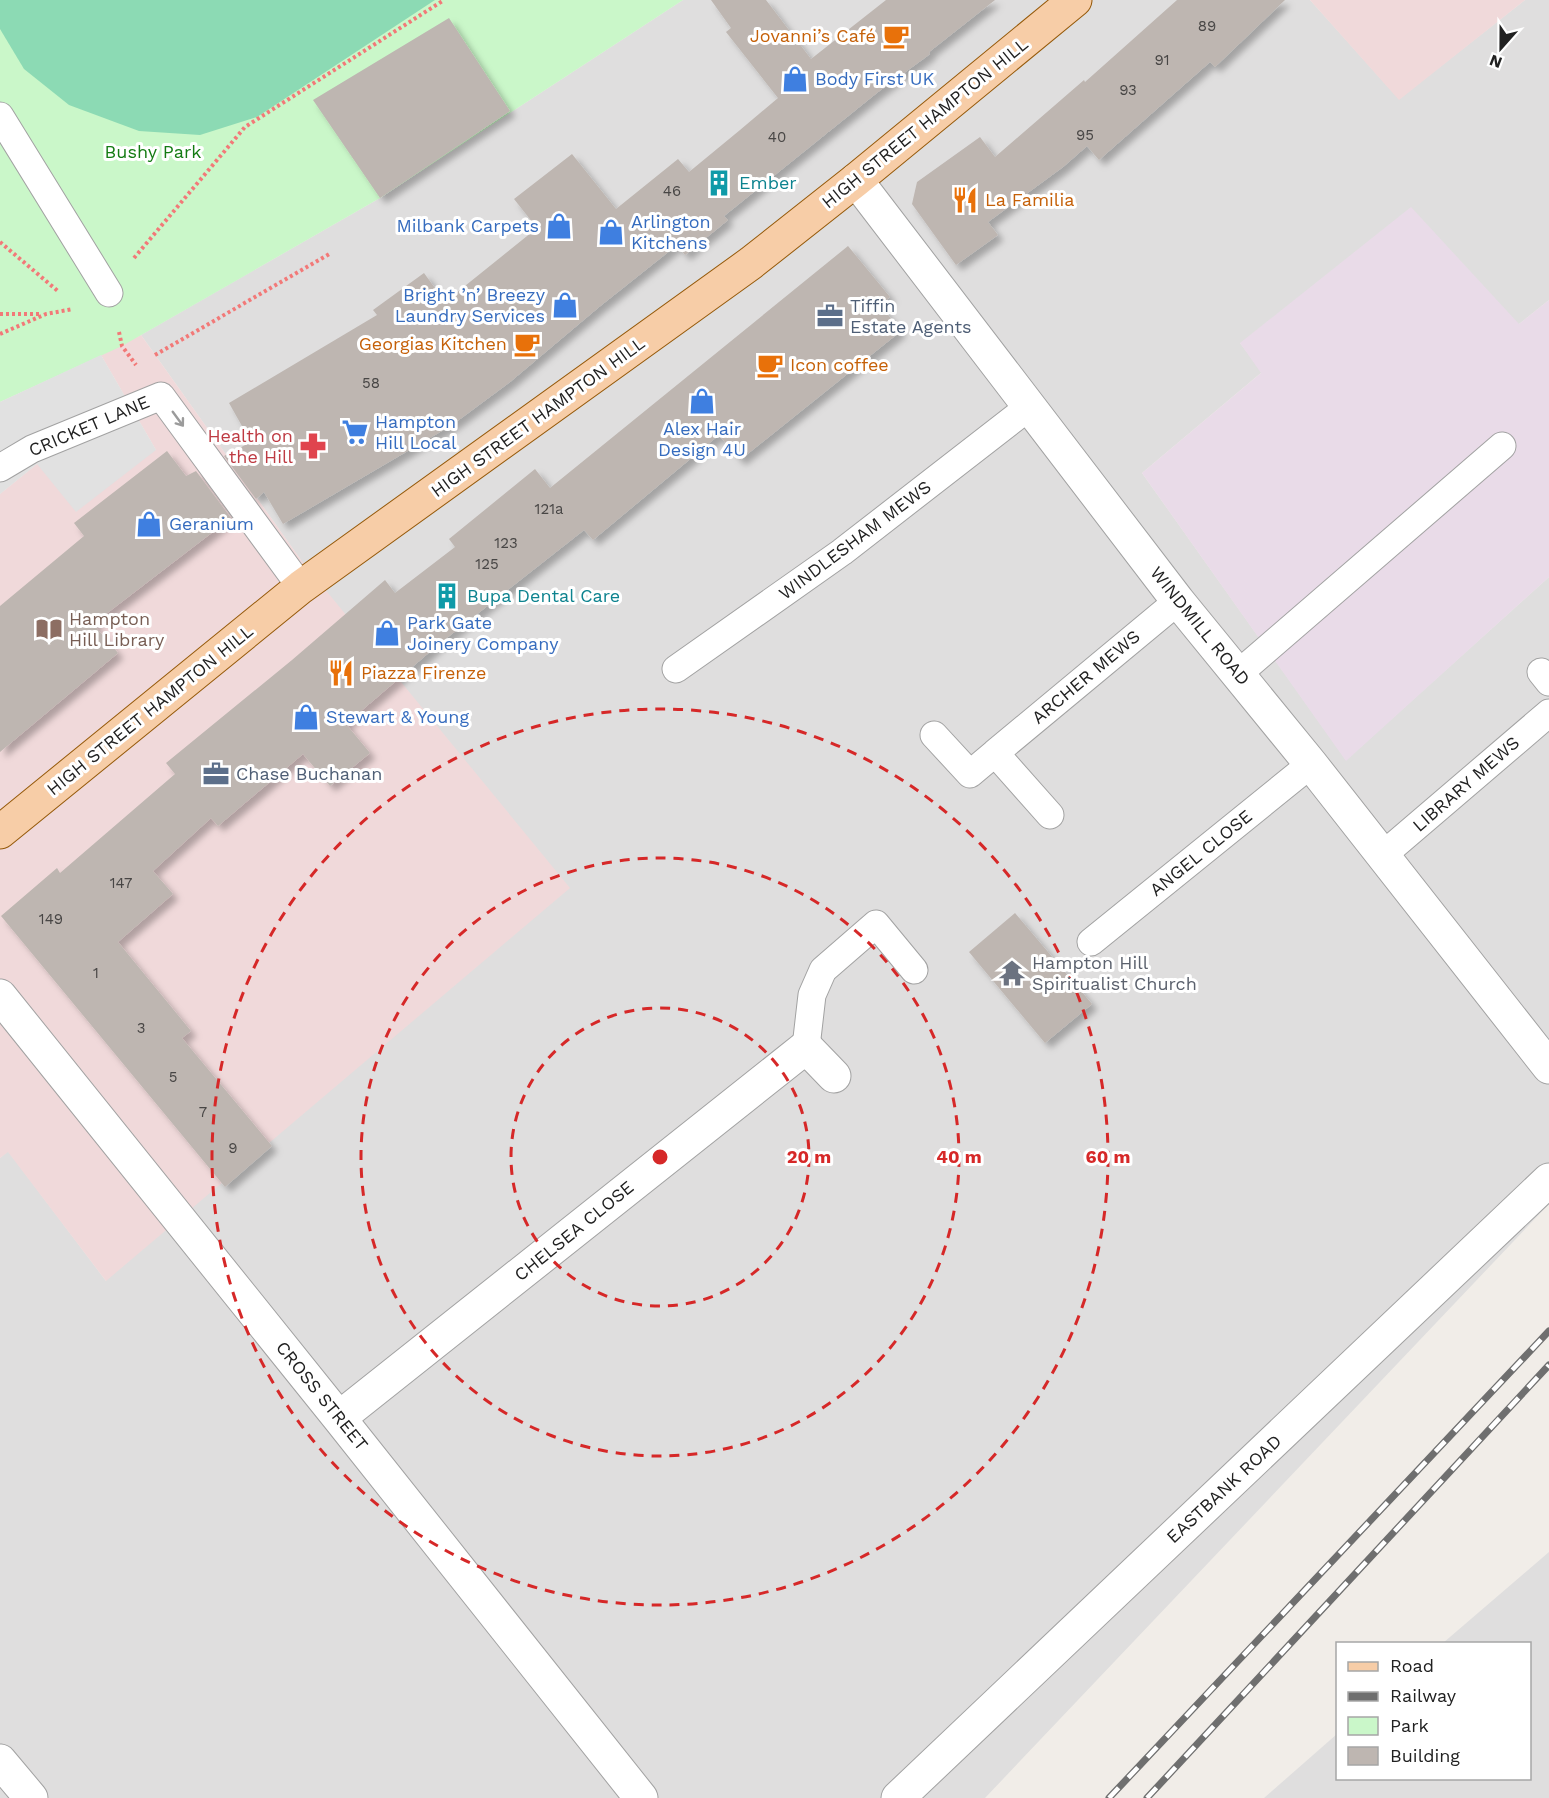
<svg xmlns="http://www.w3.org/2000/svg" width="1549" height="1798" font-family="'Work Sans',sans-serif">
<defs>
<filter id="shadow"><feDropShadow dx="5.5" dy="5.5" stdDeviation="3" flood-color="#0004"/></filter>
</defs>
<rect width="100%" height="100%" fill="#f1ede8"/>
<path fill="#dfdede" d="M683 0H1310L1399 99 1525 0H1549V300L1519 324 1240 343 1262 372 1142 473 1346 760 1549 577V1204L985 1798H0V1158L8 1151 106 1281 301 560 141 335 380 198Z
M1549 1552V1798H1264L1337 1734 1338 1778H1530V1644L1443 1643Z"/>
<path fill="#f0d9da" d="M1310 0H1525L1399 100Z
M141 335 301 560 570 888 106 1281 8 1152 0 1158V494L37 464 156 450 101 355Z"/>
<path fill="#e9dbe8" d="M1411 207 1519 324 1549 300V577L1346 761 1142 473 1261 373 1240 343Z"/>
<path fill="#caf7c9" d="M0 0H683L380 198 122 346 0 402Z"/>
<path fill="#8cdab4" d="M0 0H435L257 117 200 135 139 131 69 105 24 69 0 29Z"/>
<path fill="#e1e1e1" d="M101 355 156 450 76 512 37 464 0 494V402Z"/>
<path fill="#beb6b1" filter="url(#shadow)" d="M711 0H766L811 59 886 0H995L929 52 930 54 878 92 724 216 728 220 685 255 677 245 599 307 510 382 452 425 283 524 264 492 256 499 224 456 251 442 229 403 377 315 373 310 424 273 445 302 537 228 514 199 572 154 616 209 678 159 689 172 740 130 778 98 726 32 731 28Z
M1177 0H1285L1215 67 1210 62 1099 160 1087 146 1063 167 988 222 998 235 956 265 912 204 917 182 980 137 995 157 1084 80 1085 82Z
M449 18 510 111 380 198 313 100Z
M848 246 890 297 880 305 901 331 740 460 719 435 593 540 584 530 439 644 346 724 370 753 330 786 303 754 218 826 211 818 153 871 173 894 118 942 191 1031 182 1038 272 1146 225 1187 1 916 57 868 60 873 175 774 166 763 292 660 385 580 395 593 455 547 449 539 535 469 550 488Z
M167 451 186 476 196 471 231 518 93 624 118 653 0 752V606L84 536 74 523Z
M1015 913 1092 1004 1045 1043 969 952Z"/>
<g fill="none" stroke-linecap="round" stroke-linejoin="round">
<g stroke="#a2a2a2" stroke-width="29">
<path id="lane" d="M0 116 109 293
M0 468 32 449 161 396 301 587
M676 669 842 552 1030 406
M1541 672 1549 682
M1238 674 1502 446
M934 735 970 774 995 753 1050 815
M995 753 1178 601
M1383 855 1549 713
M1091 942 1311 764
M806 1047 812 995 823 970 876 924 914 970"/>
</g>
<g stroke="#a2a2a2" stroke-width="35">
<path id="street" d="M856 180 1178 601 1311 764 1549 1067
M0 996 339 1418 641 1798
M339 1418 806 1047 834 1076
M0 1761 31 1798
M898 1798 1549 1180"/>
</g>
<g stroke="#955909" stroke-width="35">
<path id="primary" d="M0 832 301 587 751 263 856 180 1075 0"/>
</g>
<path stroke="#f27978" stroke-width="4" stroke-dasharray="3 3" stroke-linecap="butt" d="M0 242 59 292
M134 258 245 127 444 0
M0 314H42
M119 332 122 346 136 365
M0 334 46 314 73 309
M155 355 331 253"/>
<use href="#lane" stroke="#fff" stroke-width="27"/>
<use href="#street" stroke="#fff" stroke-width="33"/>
<use href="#primary" stroke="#f7cda7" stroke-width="33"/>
<g stroke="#6f6f6f" stroke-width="7">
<path id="rail" d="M1109 1798 1549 1331
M1147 1798 1549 1365"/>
</g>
<use href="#rail" stroke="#fff" stroke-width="4.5" stroke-dasharray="14" stroke-linecap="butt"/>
</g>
<defs><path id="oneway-shaft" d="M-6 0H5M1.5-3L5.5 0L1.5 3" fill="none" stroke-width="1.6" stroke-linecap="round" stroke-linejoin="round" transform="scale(1.5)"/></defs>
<use stroke="#9b9b9b" href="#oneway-shaft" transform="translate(178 419) rotate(54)"/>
<g fill="none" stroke="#d62828" stroke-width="3" stroke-dasharray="10 8">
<circle cx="660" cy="1157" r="149"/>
<circle cx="660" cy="1157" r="299"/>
<circle cx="660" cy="1157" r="448"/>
</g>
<defs>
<g id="cafe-bare" transform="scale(2.07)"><path d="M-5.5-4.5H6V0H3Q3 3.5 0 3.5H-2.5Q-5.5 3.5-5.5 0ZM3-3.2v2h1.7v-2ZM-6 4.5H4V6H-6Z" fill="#e8710a" stroke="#fff" stroke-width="2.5" paint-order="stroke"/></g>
<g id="shop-bare" transform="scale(2.07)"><path d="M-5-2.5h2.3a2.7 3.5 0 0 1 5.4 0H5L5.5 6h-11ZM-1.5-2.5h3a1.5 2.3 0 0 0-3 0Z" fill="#3f7fe0" stroke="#fff" stroke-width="2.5" paint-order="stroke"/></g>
<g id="building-bare" transform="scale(2.07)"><path d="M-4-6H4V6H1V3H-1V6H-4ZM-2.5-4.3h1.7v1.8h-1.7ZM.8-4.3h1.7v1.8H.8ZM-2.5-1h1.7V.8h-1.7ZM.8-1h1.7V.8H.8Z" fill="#0f9aa8" stroke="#fff" stroke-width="2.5" paint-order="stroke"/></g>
<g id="restaurant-bare" transform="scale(2.07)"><path d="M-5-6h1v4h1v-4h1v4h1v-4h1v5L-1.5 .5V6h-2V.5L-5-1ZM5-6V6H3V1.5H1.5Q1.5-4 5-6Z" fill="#e8710a" stroke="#fff" stroke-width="2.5" paint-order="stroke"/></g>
<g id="office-bare" transform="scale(2.07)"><path d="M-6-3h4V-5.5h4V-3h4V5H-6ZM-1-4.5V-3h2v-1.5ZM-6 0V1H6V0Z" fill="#5c6f8a" stroke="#fff" stroke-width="2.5" paint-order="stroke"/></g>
<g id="supermarket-bare" transform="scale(2.07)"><path d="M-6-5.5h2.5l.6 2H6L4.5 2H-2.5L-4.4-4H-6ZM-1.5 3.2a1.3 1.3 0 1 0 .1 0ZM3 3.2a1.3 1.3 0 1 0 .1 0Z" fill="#3f7fe0" stroke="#fff" stroke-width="2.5" paint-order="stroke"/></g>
<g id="pharmacy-bare" transform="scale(2.07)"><path d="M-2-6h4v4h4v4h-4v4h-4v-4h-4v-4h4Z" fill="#e0444e" stroke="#fff" stroke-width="2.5" paint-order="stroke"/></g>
<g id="library-bare" transform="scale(2.07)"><path d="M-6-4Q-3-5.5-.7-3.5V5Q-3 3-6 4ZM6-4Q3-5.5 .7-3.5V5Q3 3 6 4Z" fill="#8d6e63" stroke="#fff" stroke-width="2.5" paint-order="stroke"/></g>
<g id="temple-bare" transform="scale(2.07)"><path d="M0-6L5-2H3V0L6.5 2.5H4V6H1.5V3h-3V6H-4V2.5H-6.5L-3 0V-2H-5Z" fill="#6b7280" stroke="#fff" stroke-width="2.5" paint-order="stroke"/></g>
</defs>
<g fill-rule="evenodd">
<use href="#cafe-bare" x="896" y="36"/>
<use href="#shop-bare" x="795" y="79"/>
<use href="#building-bare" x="719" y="183"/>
<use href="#restaurant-bare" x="965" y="200"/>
<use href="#shop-bare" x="559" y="226"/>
<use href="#shop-bare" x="611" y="232"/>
<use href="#shop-bare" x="565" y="305"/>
<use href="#office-bare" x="830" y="316"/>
<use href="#cafe-bare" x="527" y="344"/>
<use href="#cafe-bare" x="770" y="365"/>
<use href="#shop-bare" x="702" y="401"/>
<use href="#supermarket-bare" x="355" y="432"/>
<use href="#pharmacy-bare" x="313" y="446"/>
<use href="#shop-bare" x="149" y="524"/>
<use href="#building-bare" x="447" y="596"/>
<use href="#library-bare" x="49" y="629"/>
<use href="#shop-bare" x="387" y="633"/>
<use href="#restaurant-bare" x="341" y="673"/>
<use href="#shop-bare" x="306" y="717"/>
<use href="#office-bare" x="216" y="774"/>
<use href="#temple-bare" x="1012" y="973"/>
</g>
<g text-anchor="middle" stroke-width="6" stroke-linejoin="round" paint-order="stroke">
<g font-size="15" fill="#484645">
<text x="1207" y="31">89</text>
<text x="1162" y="65">91</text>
<text x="1128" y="95">93</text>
<text x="1085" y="140">95</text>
<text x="777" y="142">40</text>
<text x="672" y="196">46</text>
<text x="371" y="388">58</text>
<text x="549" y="514">121a</text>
<text x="506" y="548">123</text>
<text x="487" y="569">125</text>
<text x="121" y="888">147</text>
<text x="51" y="924">149</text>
<text x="96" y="978">1</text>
<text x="141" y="1033">3</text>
<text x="173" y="1082">5</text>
<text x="203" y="1117">7</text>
<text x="233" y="1153">9</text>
</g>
<g font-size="18" fill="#c56008" stroke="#fff" text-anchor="start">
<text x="876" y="42" text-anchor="end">Jovanni’s Café</text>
<text x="985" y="206">La Familia</text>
<text x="507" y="350" text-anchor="end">Georgias Kitchen</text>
<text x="790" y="371">Icon coffee</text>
<text x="361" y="679">Piazza Firenze</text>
</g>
<g font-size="18" fill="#366cbe" stroke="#fff" text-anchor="start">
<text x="815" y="85">Body First UK</text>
<text x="631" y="228">Arlington<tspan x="631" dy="21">Kitchens</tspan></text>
<text x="539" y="232" text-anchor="end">Milbank Carpets</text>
<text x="545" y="301" text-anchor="end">Bright ’n’ Breezy<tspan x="545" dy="21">Laundry Services</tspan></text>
<text x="375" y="428">Hampton<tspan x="375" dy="21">Hill Local</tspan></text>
<text x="702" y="435" text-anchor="middle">Alex Hair<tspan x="702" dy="21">Design 4U</tspan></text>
<text x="169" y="530">Geranium</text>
<text x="407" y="629">Park Gate<tspan x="407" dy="21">Joinery Company</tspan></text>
<text x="326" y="723">Stewart &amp; Young</text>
</g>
<g font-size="18" fill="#212121" stroke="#fff">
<text transform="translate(925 123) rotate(-39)" y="6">HIGH STREET HAMPTON HILL</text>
<text transform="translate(538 417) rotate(-36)" y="6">HIGH STREET HAMPTON HILL</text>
<text transform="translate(89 426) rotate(-23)" y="6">CRICKET LANE</text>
<text transform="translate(855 540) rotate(-37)" y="6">WINDLESHAM MEWS</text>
<text transform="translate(1200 626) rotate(51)" y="6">WINDMILL ROAD</text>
<text transform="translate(1086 677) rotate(-40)" y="6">ARCHER MEWS</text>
<text transform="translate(150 710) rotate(-39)" y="6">HIGH STREET HAMPTON HILL</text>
<text transform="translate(1466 784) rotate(-41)" y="6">LIBRARY MEWS</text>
<text transform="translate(1201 853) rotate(-39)" y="6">ANGEL CLOSE</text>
<text transform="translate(574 1231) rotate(-39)" y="6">CHELSEA CLOSE</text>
<text transform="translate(322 1396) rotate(51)" y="6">CROSS STREET</text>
<text transform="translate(1224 1489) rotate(-43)" y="6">EASTBANK ROAD</text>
</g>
<g font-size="18" fill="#147b13" stroke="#fff">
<text x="153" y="158">Bushy Park</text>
</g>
<g font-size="18" fill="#0d838f" stroke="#fff" text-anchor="start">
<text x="739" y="189">Ember</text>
<text x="467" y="602">Bupa Dental Care</text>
</g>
<g font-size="18" fill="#4e5e75" stroke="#fff" text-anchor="start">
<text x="850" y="312">Tiffin<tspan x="850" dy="21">Estate Agents</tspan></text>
<text x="236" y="780">Chase Buchanan</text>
</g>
<g font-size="18" fill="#be3a42" stroke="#fff" text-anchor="end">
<text x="293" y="442">Health on<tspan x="293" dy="21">the Hill</tspan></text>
</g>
<g font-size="18" fill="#785e54" stroke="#fff" text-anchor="start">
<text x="69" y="625">Hampton<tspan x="69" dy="21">Hill Library</tspan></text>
</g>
<g font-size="18" fill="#5b616d" stroke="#fff" text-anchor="start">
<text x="1032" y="969">Hampton Hill<tspan x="1032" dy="21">Spiritualist Church</tspan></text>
</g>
</g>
<circle cx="660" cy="1157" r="9" fill="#d62828" stroke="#fff" stroke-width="3"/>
<g font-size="18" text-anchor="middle" font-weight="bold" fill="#d62828" stroke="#fff" stroke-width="6" stroke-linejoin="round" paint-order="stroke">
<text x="809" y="1163">20 m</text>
<text x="959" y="1163">40 m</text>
<text x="1108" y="1163">60 m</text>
</g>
<rect x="1336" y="1642" width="195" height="138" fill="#ffffff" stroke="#a6a6a6" stroke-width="1.5"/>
<rect x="1348" y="1662" width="30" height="9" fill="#f7cda7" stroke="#a6a6a6" stroke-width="1.5"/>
<text x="1390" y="1672" font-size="18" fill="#212121">Road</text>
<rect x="1348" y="1692" width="30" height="9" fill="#6f6f6f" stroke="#a6a6a6" stroke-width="1.5"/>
<text x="1390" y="1702" font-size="18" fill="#212121">Railway</text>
<rect x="1348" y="1717" width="30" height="18" fill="#caf7c9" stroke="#a6a6a6" stroke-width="1.5"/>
<text x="1390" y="1732" font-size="18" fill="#212121">Park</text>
<rect x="1348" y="1747" width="30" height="18" fill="#beb6b1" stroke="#a6a6a6" stroke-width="1.5"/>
<text x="1390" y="1762" font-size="18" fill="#212121">Building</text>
<g transform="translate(1501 48) rotate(201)" stroke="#ffffff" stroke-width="4.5" paint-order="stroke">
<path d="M0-4.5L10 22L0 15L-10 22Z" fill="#212121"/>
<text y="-9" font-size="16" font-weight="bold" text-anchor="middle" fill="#212121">N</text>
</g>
</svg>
